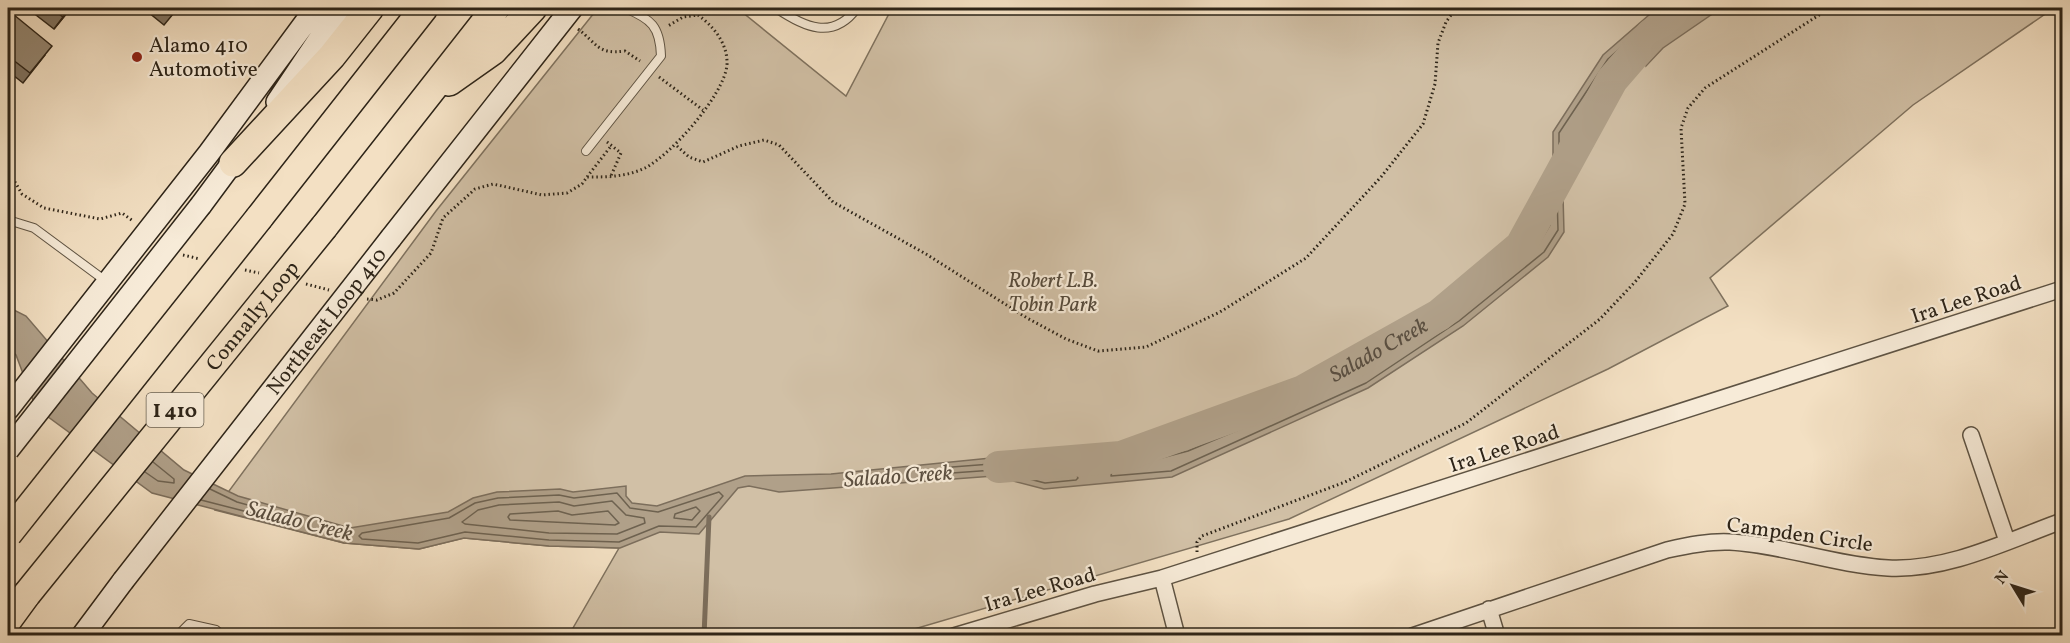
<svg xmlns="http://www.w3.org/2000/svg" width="2070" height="643" font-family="Vollkorn,serif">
<rect width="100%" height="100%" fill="#f3e0c3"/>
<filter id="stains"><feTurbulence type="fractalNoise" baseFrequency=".00333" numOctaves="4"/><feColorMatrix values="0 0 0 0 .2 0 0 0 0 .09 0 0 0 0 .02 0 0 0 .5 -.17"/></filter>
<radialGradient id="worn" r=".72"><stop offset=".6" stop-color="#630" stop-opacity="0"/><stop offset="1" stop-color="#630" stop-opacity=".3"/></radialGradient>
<path fill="#d1c0a6" stroke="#7f725f" stroke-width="1.5" d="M598 8H737L846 96 892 8H2054L1913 105 1710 278 1728 306 1608 369 1289 519 894 635H569L619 548 549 546 464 538 419 549 344 543 215 510 436 211Z"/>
<path fill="#b0a089" stroke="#7c6e5c" stroke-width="1.5" d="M1657 8H1721L1663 48 1646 66 1644 55 1607 83 1583 162 1572 165 1573 179 1563 195 1564 232 1548 257 1463 326 1368 388 1172 477 1044 489 994 476 779 492 749 486 738 488 699 534 660 532 620 548 549 546 464 538 419 549 344 543 152 493 36 408 16 355 8 348V307L26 316 92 393 184 470 238 496 350 528 448 512 473 498 497 492 560 489 573 492 626 486V496L632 503 657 506 745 476 831 474 991 458 1077 469 1104 467 1186 446 1251 417 1291 387 1392 347 1425 326 1530 248 1544 224 1539 197 1542 178 1553 161V132L1603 55Z"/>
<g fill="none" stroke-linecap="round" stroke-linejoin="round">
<path stroke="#6e6250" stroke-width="1.5" d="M1660 8 1658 14 1608 59 1559 133V162L1548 181 1545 196 1550 225 1533 253 1429 331 1395 352 1294 392 1255 423 1188 451 1112 471 1111 476 1171 471 1366 383 1459 321 1544 252 1558 230 1557 194 1567 178 1566 163 1578 155 1602 79 1640 51 1651 52 1711 8
M1667 8 1664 19 1643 38V42L1649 43 1698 8
M1576 121 1581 124 1572 149 1569 151 1566 136Z
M991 464 1076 474 1078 478 1076 480 1045 483 994 470 952 473 949 471 952 467Z
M145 472 158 481 174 483V479L153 462
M719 492 723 496 696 527 659 526 619 542 549 540 465 532 418 543 362 539 359 536 362 533 449 518 475 503 498 498 559 495 574 498 617 493 630 508 658 512Z
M201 500 279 520 282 518 281 514 237 502 210 489
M612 501 626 515 644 518 645 523 617 534 549 533 465 524 462 522 478 510 499 505 559 502 574 506Z
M696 507 700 511 692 520 674 518 675 514Z
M558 511 572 515 608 511 619 523 615 525 510 520 508 517 510 514Z"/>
<path stroke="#7c6e5c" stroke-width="5" d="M704 636 709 517"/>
<path stroke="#b0a089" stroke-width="32" id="s1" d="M999 467 1121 457 1303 391 1439 315 1521 246 1612 80 1651 35 1688 8"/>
<g stroke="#5e5343" stroke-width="10">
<path id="lane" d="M603 8H612
M776 8C804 27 833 41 857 8
M586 151 661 56C660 26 651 19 625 8
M8 220 34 228 107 282
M177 636 189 624 216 630 223 636"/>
</g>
<g stroke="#5e5343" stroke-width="18">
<path id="street" d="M1971 435 2007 541
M1162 578 1177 636
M1489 609 1497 636
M954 636 1095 594 1162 578 2062 289
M1412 636 1667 550C1689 545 1709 541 1730 542 1783 545 1835 565 1888 568 1948 571 2007 541 2062 521"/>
</g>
<g stroke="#2d2418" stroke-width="24">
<path id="secondary" d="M277 102 340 8
M201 205 241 151
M391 238 572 8
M8 409 209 153 316 8
M82 636 123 581"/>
</g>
<g stroke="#2d2418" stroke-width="30">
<path id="highway" d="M449 82 493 51 533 8
M233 163 332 56 370 8
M259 218 424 8
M324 227 496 8
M8 620 27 594"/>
</g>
<path stroke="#2d2418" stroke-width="3" stroke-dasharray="1.5 3" stroke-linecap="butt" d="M578 29C597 43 597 55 625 51L640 61
M659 77 703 110
M607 142 621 153 610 178
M677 146 689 157 703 162 739 146 764 140 779 145 833 202 926 254 1027 318 1066 339 1098 351 1146 347 1220 312 1306 258 1381 177 1423 124 1435 84 1438 43 1446 22 1456 8
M8 170 22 194 44 208 100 219 122 213 133 221
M587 177 611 146
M183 255 200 259
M245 270 259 273
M306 284 329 290
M367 299 377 300 394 293 431 253 443 218 475 189 493 184 542 195 567 193 582 184 587 177C607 177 626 177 645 168 672 154 724 95 727 65 728 43 713 26 698 15L683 17 668 26
M1197 552V542L1202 536 1345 482 1466 423 1600 319 1635 282 1673 234 1685 204 1681 128 1688 108 1705 88 1830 8"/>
<use href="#lane" stroke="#f7ebd8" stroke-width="8"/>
<use href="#street" stroke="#f7ebd8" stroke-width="15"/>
<use href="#secondary" stroke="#f7ebd8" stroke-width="21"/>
<use href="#highway" stroke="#f3e0c3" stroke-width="27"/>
<g stroke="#2d2418" stroke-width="24" stroke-linecap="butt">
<g id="secondary-bridge">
<path d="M8 450 201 205"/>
<path id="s2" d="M123 581 391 238"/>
</g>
</g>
<g stroke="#2d2418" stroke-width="30" stroke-linecap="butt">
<g id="highway-bridge">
<path d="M8 534 259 218"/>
<path id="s3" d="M27 594 324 227"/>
</g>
</g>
<use href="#secondary-bridge" stroke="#f7ebd8" stroke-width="21"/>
<use href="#highway-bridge" stroke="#f3e0c3" stroke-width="27"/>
</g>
<path fill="#7f7361" stroke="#2d2418" stroke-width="1.5" d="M27 8H71L54 29Z
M143 8H178L164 25Z
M8 10 45 55 23 83 8 71Z"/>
<path fill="#685e4f" stroke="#2d2418" stroke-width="1.5" d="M70 8H71L54 29 63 17Z"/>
<path fill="#948671" stroke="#2d2418" stroke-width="1.5" d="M51 8H70L63 17Z
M167 8H177L173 12Z
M8 10 52 46 30 73 8 56Z"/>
<circle fill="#8f2418" stroke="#f7ebd8" stroke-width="2" cx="137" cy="57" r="6"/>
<g text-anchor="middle" stroke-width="4.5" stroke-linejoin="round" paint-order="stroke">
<rect fill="#f7ebd8" stroke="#6a6052" stroke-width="1.5" x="146.5" y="393" width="57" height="34" rx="4.5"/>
<g font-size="20" font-weight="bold" fill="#2d2418">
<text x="175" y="417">I 410</text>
</g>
<g font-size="21" fill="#2d2418" stroke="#f7ebd8" text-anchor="start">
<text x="149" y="52">Alamo 410<tspan x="149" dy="24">Automotive</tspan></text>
</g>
<g font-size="21" font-style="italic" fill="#564b3c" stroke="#f7ebd8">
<text x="1053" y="287">Robert L.B.<tspan x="1053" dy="24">Tobin Park</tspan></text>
</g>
<g font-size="21" fill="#2d2418" stroke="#f7ebd8">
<text transform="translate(1966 299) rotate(-18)" y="7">Ira Lee Road</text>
<text dy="7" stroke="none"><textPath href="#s3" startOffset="358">Connally Loop</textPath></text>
<text dy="7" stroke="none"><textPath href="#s2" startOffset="330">Northeast Loop 410</textPath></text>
<text transform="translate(1504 448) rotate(-18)" y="7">Ira Lee Road</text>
<text transform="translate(1800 534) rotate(8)" y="7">Campden Circle</text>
<text transform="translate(1040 589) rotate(-16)" y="7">Ira Lee Road</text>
</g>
<g font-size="22" font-style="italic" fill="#5b4f40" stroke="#f7ebd8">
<text dy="8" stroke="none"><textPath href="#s1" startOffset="402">Salado Creek</textPath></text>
<text transform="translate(898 475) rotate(-4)" y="8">Salado Creek</text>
<text transform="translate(300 520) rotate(14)" y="8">Salado Creek</text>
</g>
</g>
<rect width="2070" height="643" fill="none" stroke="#f3e0c3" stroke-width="30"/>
<rect x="9" y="9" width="2052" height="625" fill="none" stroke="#2d2418" stroke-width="3"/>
<rect x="15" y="15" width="2040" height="613" fill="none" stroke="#2d2418" stroke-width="1.5"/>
<g transform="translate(2013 586) rotate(308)" stroke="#f7ebd8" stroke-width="4.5" paint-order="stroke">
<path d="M0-4.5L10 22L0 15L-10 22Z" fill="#2d2418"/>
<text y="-9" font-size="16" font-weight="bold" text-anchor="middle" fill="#2d2418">N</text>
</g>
<rect width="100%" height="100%" filter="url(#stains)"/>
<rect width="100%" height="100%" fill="url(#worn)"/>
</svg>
